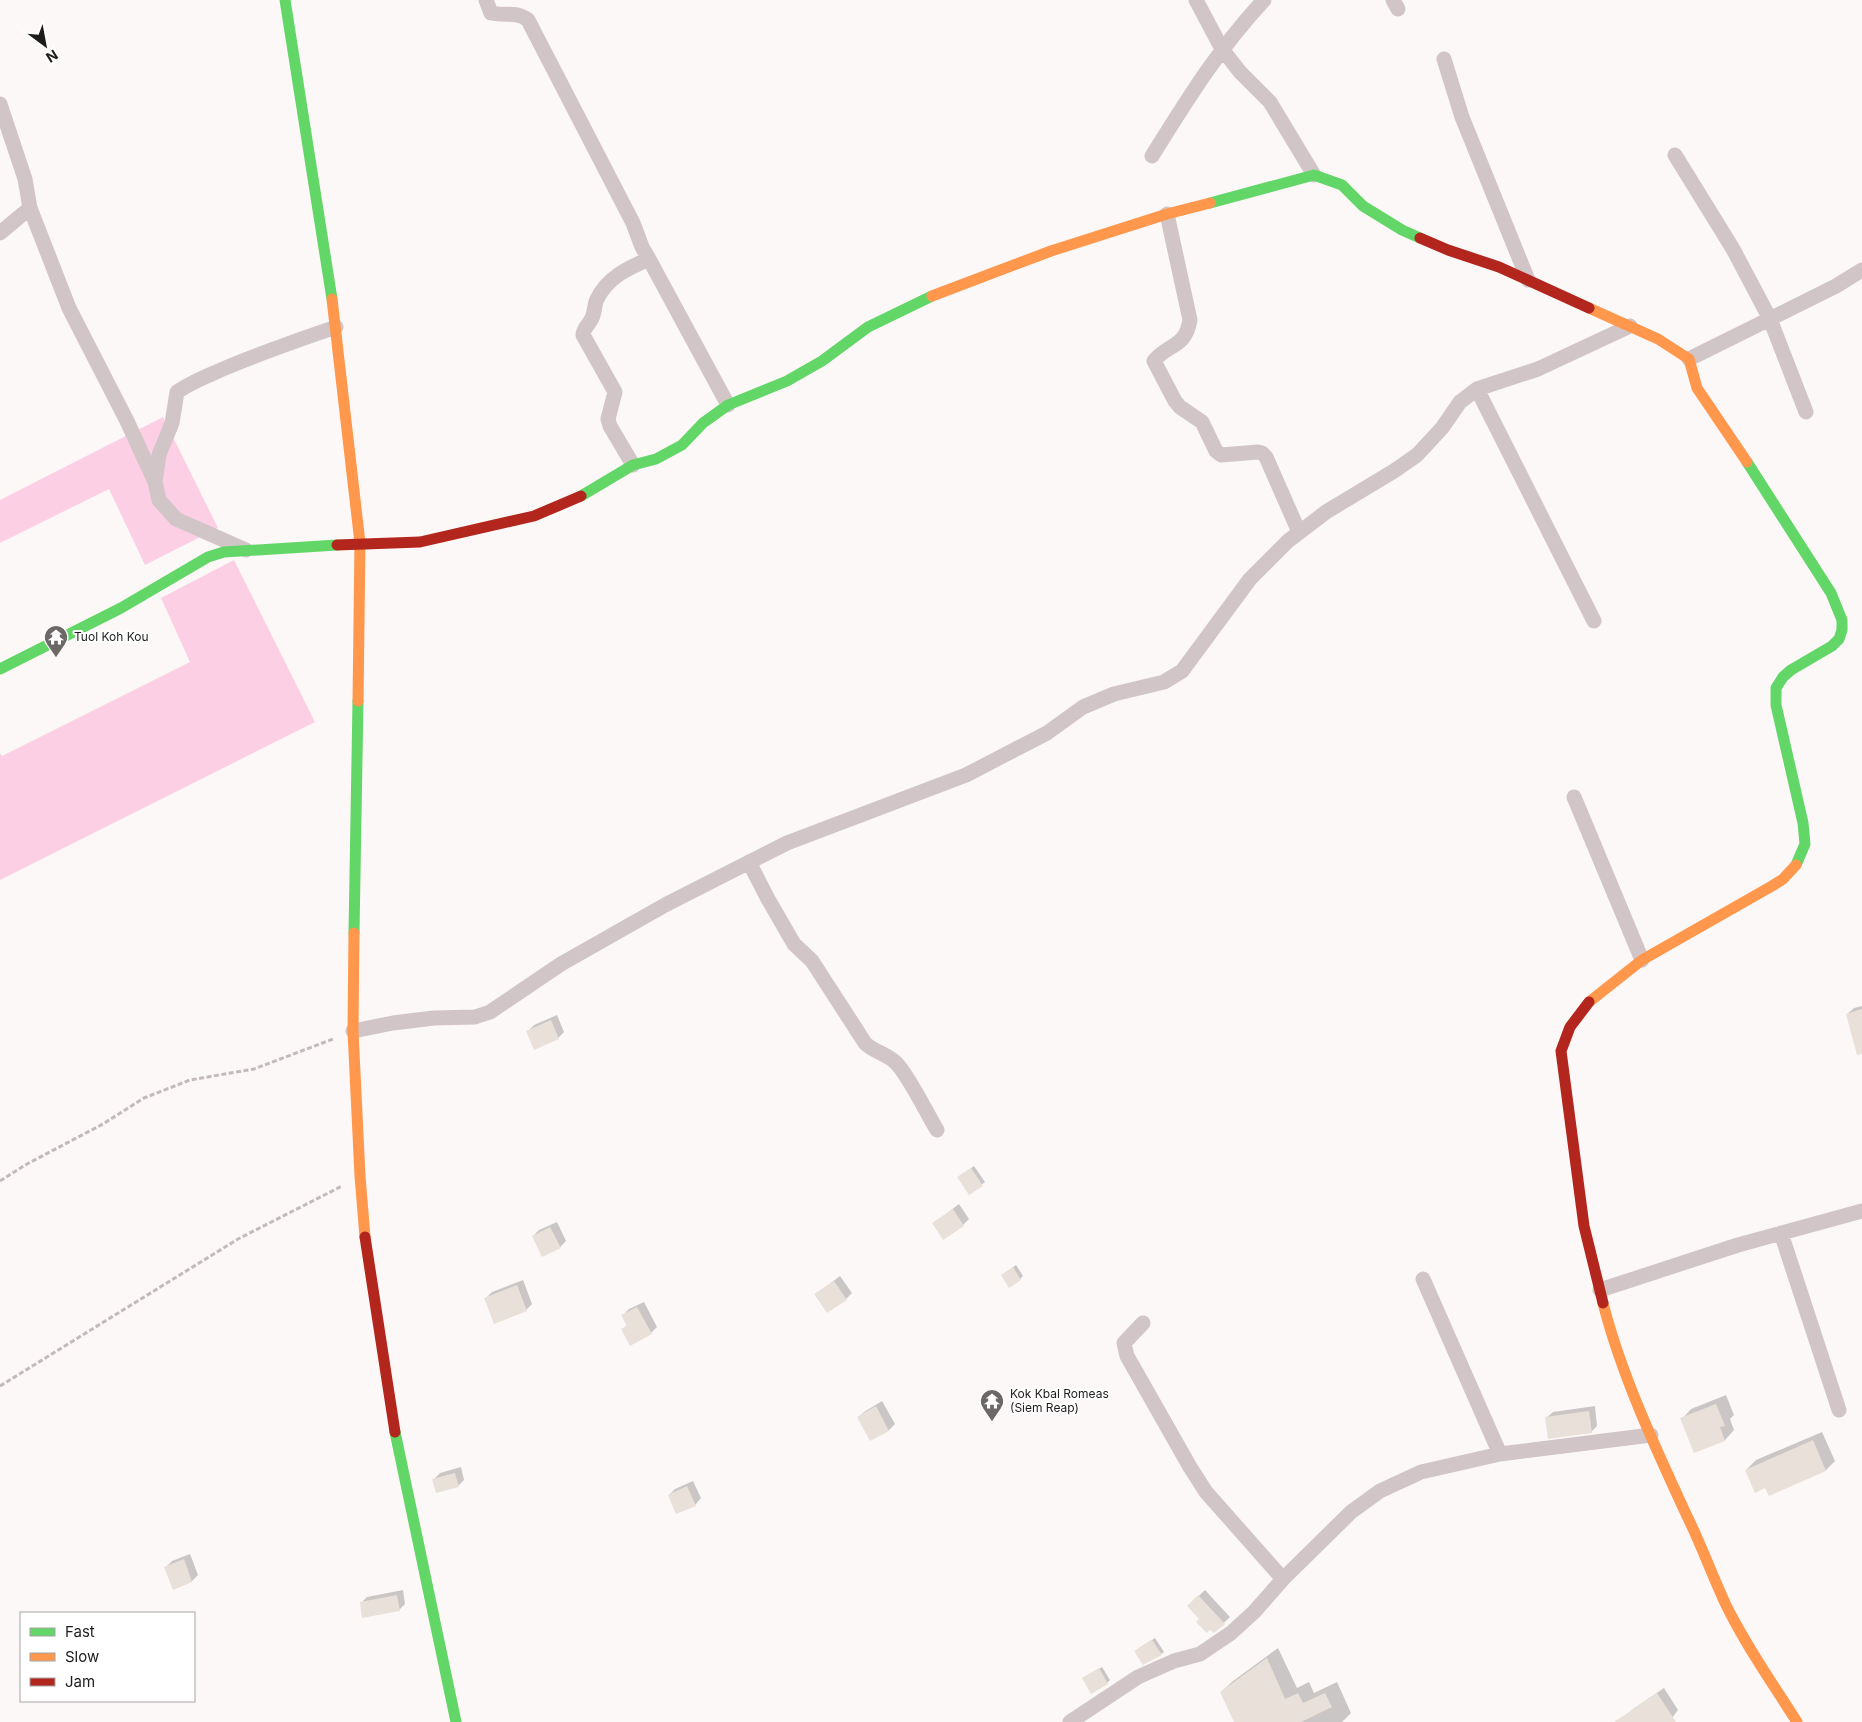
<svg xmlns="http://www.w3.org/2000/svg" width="1862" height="1722" font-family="Inter,sans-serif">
<rect width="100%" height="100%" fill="#fcf8f7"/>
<path fill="#fdcfe5" d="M163 417 218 528 145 565 109 489 0 543V500Z
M234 560 315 722 0 880V753L2 756 190 662 161 598Z"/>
<path fill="#0003" d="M1862 1006V1026L1847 1014 1854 1008Z
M557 1015 564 1032 558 1038 528 1031 534 1025Z
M974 1166 985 1182 969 1194 961 1175Z
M959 1204 969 1219 963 1225 934 1223Z
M557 1222 566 1241 560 1247 533 1236 539 1230Z
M1016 1265 1023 1276 1020 1279 1002 1275Z
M840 1276 852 1293 846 1299 816 1294Z
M523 1280 532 1304 526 1310 486 1298 492 1292Z
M644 1302 657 1327 651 1333 623 1329 628 1324 623 1315 629 1309Z
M1726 1395 1734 1415 1730 1419 1734 1430 1725 1440 1695 1451 1682 1419 1691 1409Z
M882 1401 895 1424 889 1430 871 1440 858 1418 864 1412Z
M1595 1406 1597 1426 1591 1432 1546 1418 1553 1412Z
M1822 1432 1835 1461 1826 1470 1766 1487 1746 1470 1756 1460Z
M461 1467 464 1480 458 1486 434 1479 440 1473Z
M693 1481 701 1498 695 1505 669 1495 675 1489Z
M190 1554 198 1575 192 1581 174 1588 166 1567 172 1561Z
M403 1590 405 1604 399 1610 361 1603 367 1597Z
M1205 1590 1230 1617 1214 1632 1188 1606Z
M1155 1638 1164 1652 1161 1654 1139 1648Z
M1278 1648 1297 1688 1309 1682 1314 1693 1337 1682 1351 1713 1342 1722H1236L1221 1692 1233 1681Z
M1102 1667 1110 1680 1107 1683 1087 1676Z
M1664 1688 1678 1710 1669 1722H1631L1627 1715 1633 1709Z"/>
<path fill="#e9e0d9" d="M1862 1009V1054L1857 1055 1846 1014Z
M551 1020 559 1039 534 1050 526 1031Z
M971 1168 983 1186 969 1195 957 1177Z
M953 1209 964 1226 943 1240 932 1223Z
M550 1227 561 1248 542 1257 532 1236Z
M1013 1267 1021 1280 1009 1288 1001 1275Z
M834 1281 847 1300 827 1313 814 1294Z
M517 1285 527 1311 494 1324 484 1298Z
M637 1307 652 1334 630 1346 621 1329 627 1326 621 1315Z
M1716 1404 1725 1426 1720 1427 1725 1441 1694 1453 1680 1418Z
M876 1406 889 1431 870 1441 857 1417Z
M1589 1411 1592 1433 1548 1439 1545 1417Z
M1813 1440 1826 1471 1769 1496 1765 1488 1755 1493 1745 1470Z
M455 1473 459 1487 436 1493 432 1479Z
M687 1486 696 1506 676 1514 668 1495Z
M184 1559 192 1582 173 1590 164 1567Z
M397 1595 400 1611 362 1618 360 1602Z
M1198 1595 1225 1624 1214 1633 1210 1630 1207 1633 1196 1622 1199 1619 1187 1606Z
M1152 1640 1162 1655 1143 1665 1134 1651Z
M1267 1658 1285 1699 1298 1693 1303 1703 1325 1693 1332 1707 1301 1722H1234L1220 1692Z
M1099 1668 1108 1684 1091 1694 1082 1678Z
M1657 1693 1676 1722H1614Z"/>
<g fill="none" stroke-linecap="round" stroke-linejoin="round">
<path stroke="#c3babb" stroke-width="3" stroke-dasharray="5 2.5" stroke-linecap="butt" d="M0 1181 27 1164 103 1124 144 1098 190 1080 254 1069 333 1039
M0 1386 238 1239 342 1186"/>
<path stroke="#d2c5c7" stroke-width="15" d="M486 0 491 13C505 16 516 11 528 20L633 223 642 247 649 259C628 268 608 277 597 299 594 305 595 312 592 318 589 325 583 328 583 335L615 392 608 419 610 426 633 465
M1196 0 1222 49 1240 72 1270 102 1314 175
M1393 0 1398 9
M1444 59 1462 117 1528 280
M0 104 25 179 30 208 0 233
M1675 155 1733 249 1770 319 1806 412
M1152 156C1187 100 1219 48 1264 0
M30 208 69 308 127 421 155 482
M1167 214 1190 320C1185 349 1168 343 1154 361L1175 401 1180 407 1202 422 1216 451 1221 455 1258 452 1262 453 1266 457 1299 532
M649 259 728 405
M1689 359 1836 286 1862 270
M1477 389 1594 621
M246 550 176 519 159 500 155 482 159 455 172 423 177 392C191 382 207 376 223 369 260 353 298 340 336 327
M1574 797 1642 960
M749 862 768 899 794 944 812 961 865 1043C875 1053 889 1054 898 1065 912 1082 925 1110 937 1130
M353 1031 393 1023 434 1018 475 1017 490 1012 561 964 665 905 787 843 966 775 1047 733 1083 707 1114 694 1164 682 1182 671 1250 579 1288 541 1326 512 1394 471 1417 455 1442 428 1460 402 1477 389 1538 369 1630 326
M1781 1233 1839 1410
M1423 1279 1500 1454
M1600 1290 1738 1245 1862 1211
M1143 1323 1124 1343 1127 1356 1190 1467 1206 1492 1283 1579
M1070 1722 1138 1677 1174 1661 1200 1654 1231 1633 1254 1612 1283 1579 1351 1512 1380 1491 1421 1472 1500 1454 1651 1435"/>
<path stroke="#63d668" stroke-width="11" d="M285 0 332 299
M1210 203 1314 175 1342 185 1363 206 1402 230 1420 238
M1747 462 1831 593 1842 620V630L1839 639 1832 646 1791 670 1783 677 1776 688V705L1803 823 1805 844 1796 865
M581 496 633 465 656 459 682 445 703 423 728 405 787 381 822 361 868 327 932 296
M0 669 121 608 208 557 224 552 337 545
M354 933 358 701
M395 1432 456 1722"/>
<path stroke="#ff974d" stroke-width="11" d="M932 296 1051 251 1167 214 1210 203
M332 299 360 543 358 701
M1589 308 1658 339 1689 359 1697 388 1747 462
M354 933 353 1031 360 1176 365 1237
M1589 1002 1642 960 1772 886 1783 879 1796 865
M1603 1303C1621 1374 1655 1447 1686 1514 1701 1544 1712 1575 1726 1605 1746 1646 1773 1684 1797 1722"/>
<path stroke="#b3261e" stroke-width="11" d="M1420 238 1448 250 1499 267 1589 308
M337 545 420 542 534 516 581 496
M1589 1002 1570 1027 1561 1051 1584 1226 1603 1303
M365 1237 395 1432"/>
</g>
<defs>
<g id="temple-pin" transform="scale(1.25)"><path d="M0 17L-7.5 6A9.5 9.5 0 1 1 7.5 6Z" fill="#6c6868" stroke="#fff"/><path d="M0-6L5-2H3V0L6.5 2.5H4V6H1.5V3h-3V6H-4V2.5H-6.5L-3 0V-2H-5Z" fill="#fff"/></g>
</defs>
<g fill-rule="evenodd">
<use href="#temple-pin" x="56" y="637"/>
<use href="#temple-pin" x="992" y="1401"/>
</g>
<g text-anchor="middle" stroke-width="4" stroke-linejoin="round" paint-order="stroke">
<g font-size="12" fill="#1e1b1b" stroke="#fff" text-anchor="start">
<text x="74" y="641">Tuol Koh Kou</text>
<text x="1010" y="1398">Kok Kbal Romeas<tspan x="1010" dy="14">(Siem Reap)</tspan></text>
</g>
</g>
<rect x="20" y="1612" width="175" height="90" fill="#ffffff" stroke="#a5a4a4"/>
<rect x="30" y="1628" width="25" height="8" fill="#63d668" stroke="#a5a4a4"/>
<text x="65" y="1637" font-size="15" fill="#1e1b1b">Fast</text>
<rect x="30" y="1653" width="25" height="8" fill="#ff974d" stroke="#a5a4a4"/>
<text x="65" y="1662" font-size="15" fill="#1e1b1b">Slow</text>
<rect x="30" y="1678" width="25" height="8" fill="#b3261e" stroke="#a5a4a4"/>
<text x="65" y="1687" font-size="15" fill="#1e1b1b">Jam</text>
<g transform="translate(45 45) rotate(148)" stroke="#ffffff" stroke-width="4" paint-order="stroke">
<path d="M0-4L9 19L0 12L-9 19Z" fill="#1e1b1b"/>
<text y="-8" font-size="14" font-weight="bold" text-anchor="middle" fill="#1e1b1b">N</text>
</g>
</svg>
